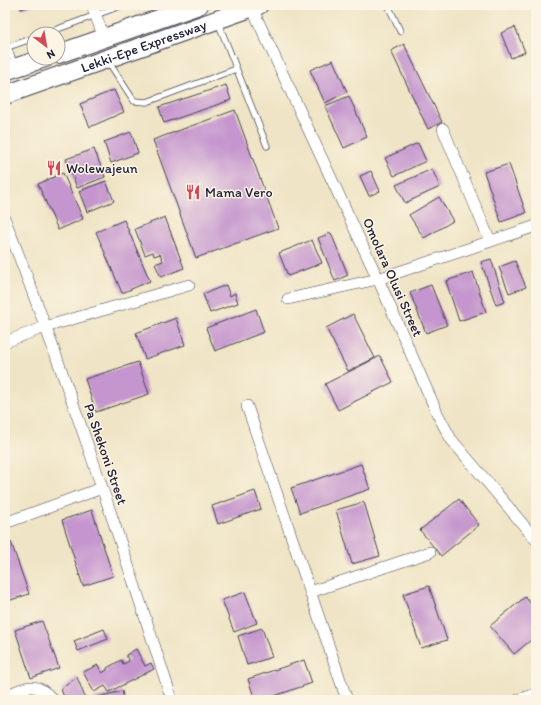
<svg xmlns="http://www.w3.org/2000/svg" width="541" height="705" font-family="Itim,sans-serif">
<rect width="100%" height="100%" fill="#fcf5e5"/>
<filter id="ink" filterUnits="userSpaceOnUse"><feTurbulence type="fractalNoise" baseFrequency=".025" numOctaves="2"/><feDisplacementMap in="SourceGraphic" scale="8" xChannelSelector="R" yChannelSelector="G"/><feConvolveMatrix kernelMatrix="1 2 1 2 8 2 1 2 1" color-interpolation-filters="sRGB"/></filter>
<filter id="wash" filterUnits="userSpaceOnUse"><feTurbulence type="fractalNoise" baseFrequency=".012" numOctaves="4" result="noise"/><feDisplacementMap in="SourceGraphic" scale="16" xChannelSelector="R" yChannelSelector="G"/><feGaussianBlur stdDeviation="0.9" result="paint"/><feColorMatrix in="noise" values="0 0 0 0 0 0 0 0 0 0 0 0 0 0 0 0 0 1.4 0 .05"/><feComposite in="paint" operator="in"/></filter>
<g filter="url(#wash)">
<rect width="100%" height="100%" fill="#efe4c5"/>
<g id="blocks">
<path fill="#c495ce" d="M20 5H34L21 9Z
M515 27 525 52 511 58 501 33Z
M404 44 442 122 428 129 391 51Z
M333 60 347 92 325 103 310 70Z
M226 85 231 100 164 123 159 107Z
M114 90 124 112 90 127 80 104Z
M349 96 367 137 344 148 325 106Z
M235 110 278 228 196 258 153 140Z
M131 132 138 153 111 163 104 142Z
M418 143 426 161 394 176 385 158Z
M94 149 105 177 77 188 66 159Z
M509 164 526 213 501 222 484 172Z
M432 169 440 187 405 203 396 185Z
M371 171 380 191 369 196 360 176Z
M63 173 83 219 58 230 38 184Z
M106 181 114 201 87 212 79 191Z
M439 197 453 221 424 238 409 215Z
M165 217 184 268 161 277 155 264 163 261 160 254 154 256 153 252 145 255 135 229Z
M124 220 150 281 122 293 96 232Z
M331 233 348 275 335 281 318 238Z
M312 240 322 263 288 276 279 253Z
M491 259 505 302 496 305 481 262Z
M515 261 526 287 509 293 499 267Z
M473 272 486 312 459 321 446 281Z
M226 285 230 296 235 293 238 303 210 313 203 294Z
M431 285 447 325 426 333 410 293Z
M256 309 264 332 215 351 206 328Z
M353 314 375 358 348 371 326 328Z
M176 318 185 345 145 359 136 333Z
M380 356 393 382 338 410 325 384Z
M138 362 149 394 96 412 85 379Z
M361 464 370 489 300 513 291 488Z
M255 491 261 509 218 524 212 506Z
M459 499 479 525 441 556 420 530Z
M364 502 380 556 352 564 336 510Z
M92 510 113 576 83 586 62 520Z
M11 542 29 594 5 602V544Z
M429 586 447 640 421 648 403 594Z
M245 592 257 623 234 632 222 600Z
M525 597 536 610V636L514 654 490 626Z
M42 621 59 668 31 678 15 630Z
M262 628 272 657 247 665 238 636Z
M104 629 108 639 78 651 74 641Z
M136 649 145 666 151 663 154 669 109 692 105 686 94 692 83 672 98 665 102 673 107 670V668L121 660 123 664 129 661 126 655Z
M304 660 312 683 263 700H255L248 679Z
M77 677 86 700H65L61 689Z
M122 691 124 700H95L94 698Z"/>
</g>
</g>
<g filter="url(#ink)">
<use href="#blocks" fill-opacity="0" stroke="#413f50" stroke-width="1"/>
<g fill="none" stroke-linecap="round" stroke-linejoin="round">
<g stroke="#413f50" stroke-width="7">
<path id="service" d="M388 5 400 31
M218 22 267 146
M44 34 123 5
M108 61 134 101 147 102 236 69
M15 66 8 47 34 38"/>
</g>
<g stroke="#413f50" stroke-width="12">
<path id="minor" d="M92 5 104 38
M252 8 378 279 438 415 451 439 536 540
M443 129 490 241
M5 220C67 378 120 539 172 700
M288 299 378 279 536 226
M5 342 45 327 189 285
M247 406 347 700
M5 523 102 488
M310 592 430 552
M5 696C26 687 36 680 53 700
M518 700 536 694"/>
</g>
<g stroke="#413f50" stroke-width="20">
<g id="trunk">
<path d="M58 54 199 5"/>
<path d="M5 71 45 58"/>
<path id="s1" d="M5 95 259 5"/>
</g>
</g>
<use href="#service" stroke="#fff" stroke-width="5.5"/>
<use href="#minor" stroke="#fff" stroke-width="11"/>
<use href="#trunk" stroke="#fff" stroke-width="18"/>
</g>
</g>
<defs>
<g id="restaurant-bare" transform="scale(1.2)"><path d="M-5-6h1v4h1v-4h1v4h1v-4h1v5L-1.5 .5V6h-2V.5L-5-1ZM5-6V6H3V1.5H1.5Q1.5-4 5-6Z" fill="#d1495b" stroke="#fcf5e5" stroke-width="2.5" paint-order="stroke"/></g>
</defs>
<g fill-rule="evenodd">
<use href="#restaurant-bare" x="54" y="168"/>
<use href="#restaurant-bare" x="193" y="192"/>
</g>
<g text-anchor="middle" stroke-width="3" stroke-linejoin="round" paint-order="stroke">
<g font-size="14" fill="#22223b" stroke="#fcf5e5">
<text dy="5" stroke="none"><textPath href="#s1" startOffset="147">Lekki-Epe Expressway</textPath></text>
<text transform="translate(393 277) rotate(66)" y="5">Omolara Olusi Street</text>
<text transform="translate(106 454) rotate(71)" y="5">Pa Shekoni Street</text>
</g>
<g font-size="14" fill="#22223b" stroke="#fcf5e5" text-anchor="start">
<text x="66" y="173">Wolewajeun</text>
<text x="205" y="197">Mama Vero</text>
</g>
</g>
<rect width="541" height="705" fill="none" stroke="#fcf5e5" stroke-width="20"/>
<g transform="translate(46 46) rotate(149)"><circle r="19" fill="#fcf5e5" stroke="#a5a1a1"/>
<path d="M0-3L7 15L0 10L-7 15Z" fill="#d1495b"/>
<text y="-6" font-size="11" font-weight="bold" text-anchor="middle" fill="#22223b">N</text>
</g>
</svg>
